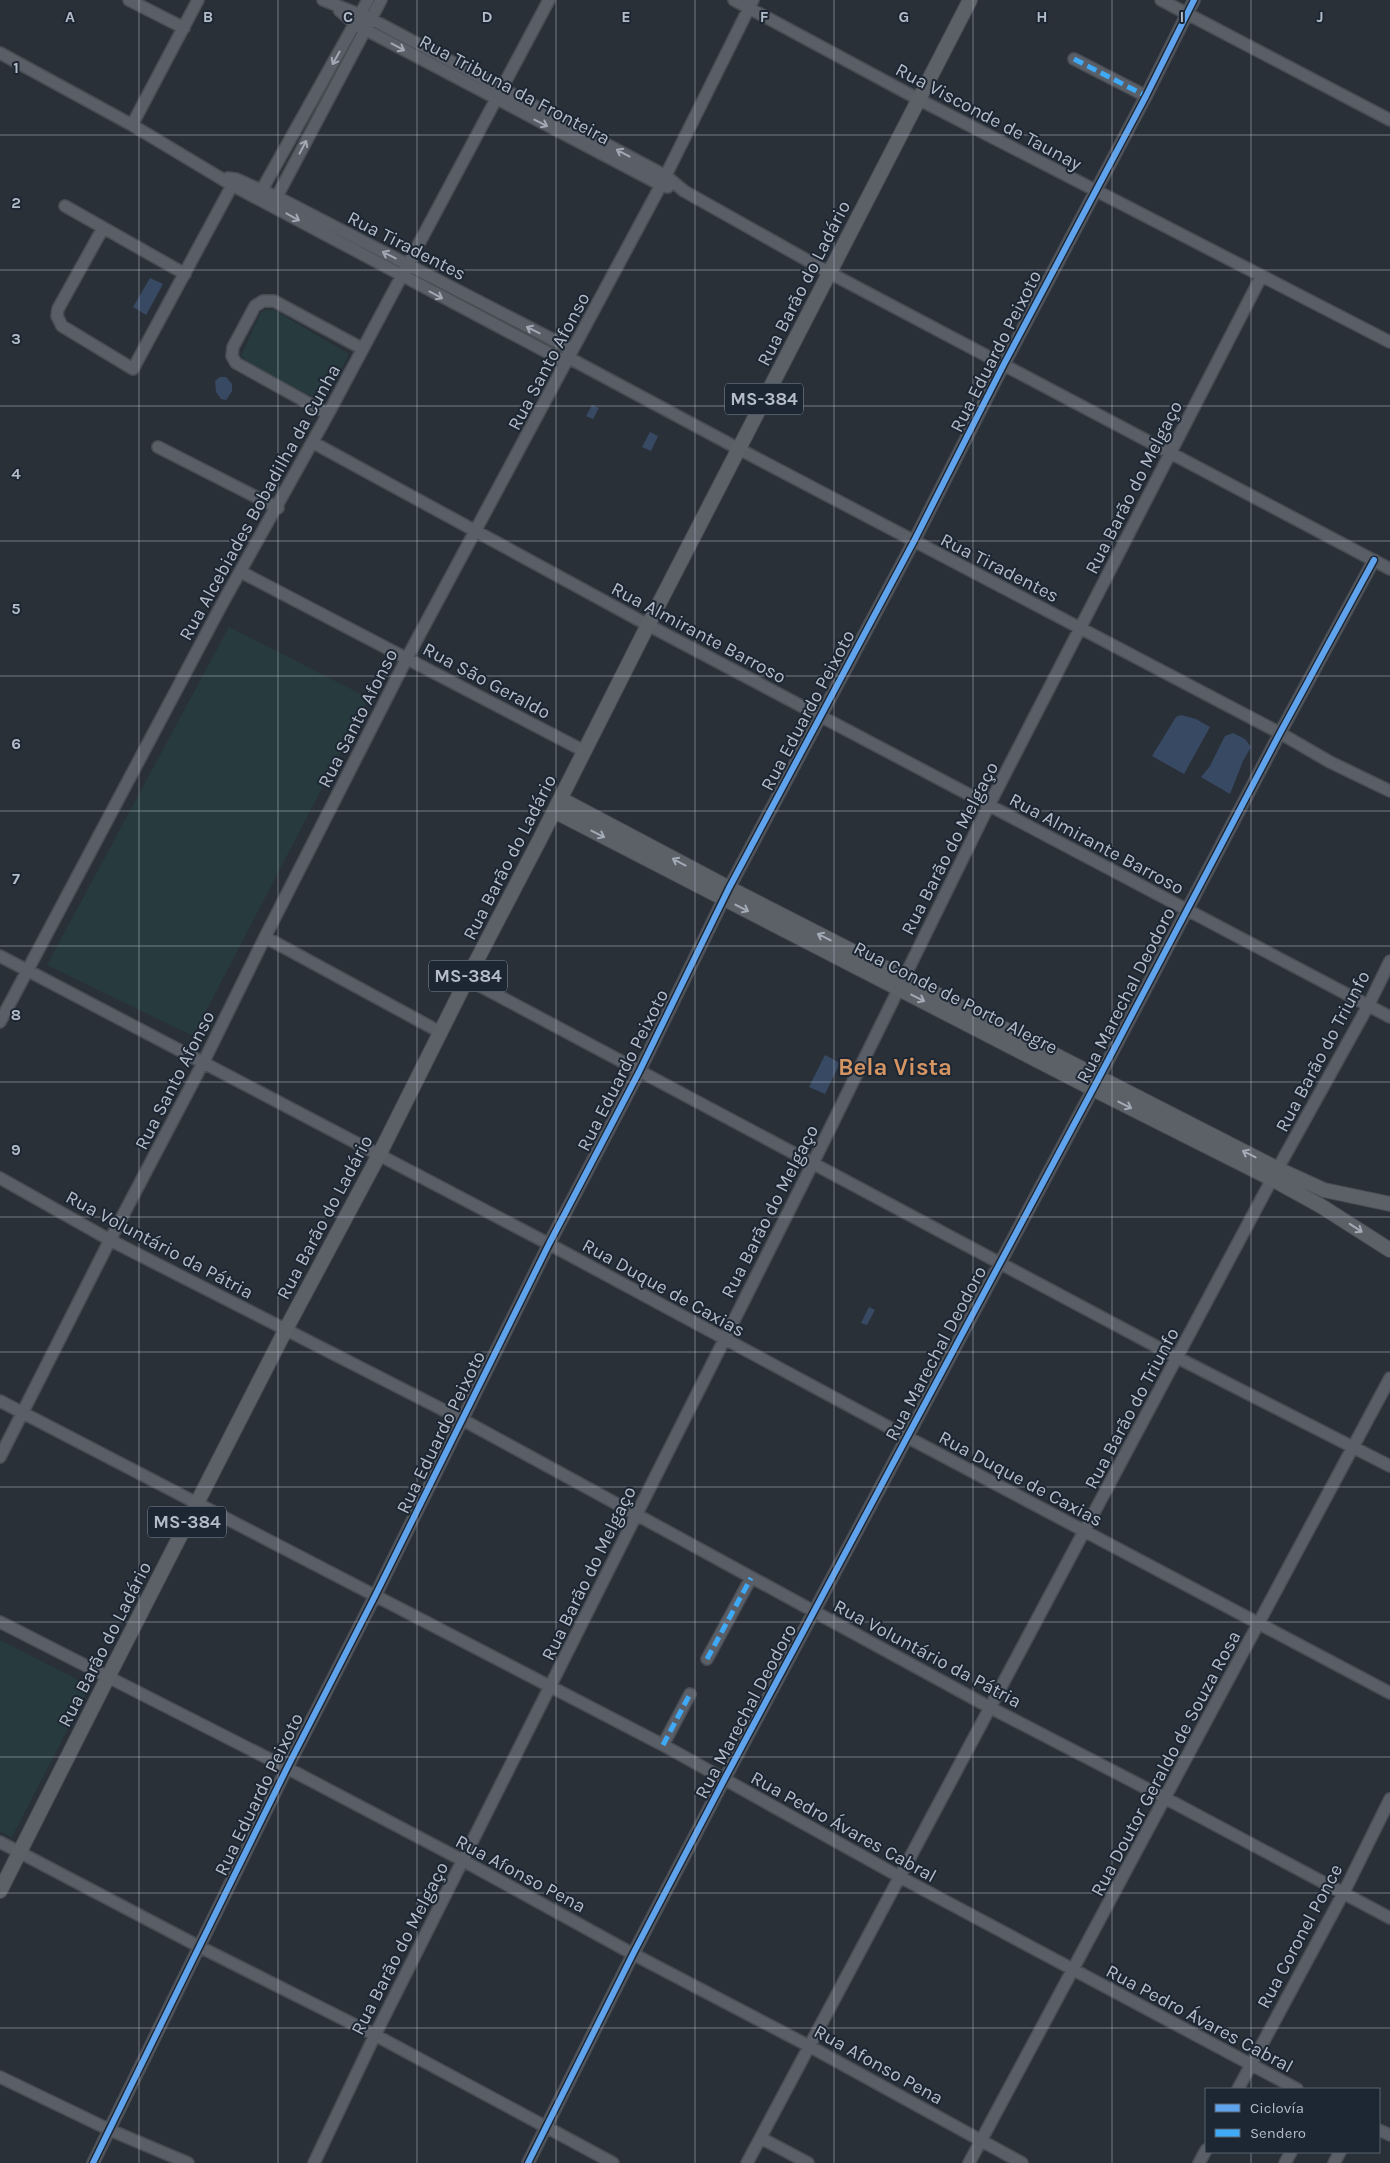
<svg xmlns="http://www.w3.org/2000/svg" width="1390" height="2163" font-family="Karla,sans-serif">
<rect width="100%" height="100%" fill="#2a3038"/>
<path fill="#273a3e" d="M265 310H274L349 354 324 403 247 362 240 354H242L261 312Z
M229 627 369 698 193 1036 47 965Z
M0 1640 90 1686 12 1837 0 1831Z"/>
<path fill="#384963" d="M150 278 163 284 146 315 133 307Z
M220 377H226L232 384V391L226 400 221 399 216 392 215 381Z
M592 405 599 408 593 419 586 416Z
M650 432 658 436 651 451 642 447Z
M1181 715 1196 719 1210 727 1184 774 1152 756 1176 717Z
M1233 733 1245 739 1251 747 1243 761 1230 794 1201 777 1210 766 1225 736Z
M825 1055 840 1063 825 1094 809 1087Z
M869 1307 875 1310 867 1325 861 1323Z"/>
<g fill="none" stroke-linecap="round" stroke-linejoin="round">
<g stroke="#484c53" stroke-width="14">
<path id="minor" d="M129 0 184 28
M323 0 371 19 666 176 684 191 828 272 1390 569
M734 0 920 100 1390 342
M1161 0 1390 120
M339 10 355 24 661 185 668 187
M0 53 132 125 232 185 560 359 569 358 739 449 1280 733 1330 762 1390 791
M1074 59 1146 96
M132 125 198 0
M228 178 236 179 277 197 567 347 569 358
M259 195 368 0
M274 202 381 0
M65 206 185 274
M103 228 58 309 57 316 62 326 133 369 235 180
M328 414 236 363 232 356 233 347 255 306 263 301H274L363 349
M312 442 648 625 1390 1017
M158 447 278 508
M241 572 584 751
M265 937 440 1032
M0 956 549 1244 907 1437 1390 1693
M467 979 1178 1358 1390 1466
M0 1022 222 604 328 414 549 0
M0 1178 110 1240 463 1420 991 1708 1165 1798 1390 1918
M0 1401 663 1745 900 1877 1297 2089
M0 1457 110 1240 203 1063 265 937 407 658 661 185 753 0
M0 1622 287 1768 462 1860 633 1954 809 2046 1022 2163
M707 1659 751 1578
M663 1745 690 1694
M0 1842 200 1947 375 2035 613 2163
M0 2077 110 2130 188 2163
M1238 2089 1344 1892 1390 1799
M1379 2130 1390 2135
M761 2138 808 2163
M93 2163 287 1768 375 1596 549 1244 639 1072 729 888 914 541 1004 364 1146 96 1194 0
M314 2163 375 2035 813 1163 989 805 1261 277
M528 2163 633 1954 724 1780 1093 1089 1280 733 1374 560
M747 2163 1272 1179 1368 1006 1390 961
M969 2163 1390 1378
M1199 2163 1206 2150
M1285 2163 1291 2152
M1334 2163 1340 2152"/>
</g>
<g stroke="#484c55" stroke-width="16">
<path id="major" d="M561 799 729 888 1278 1169 1324 1190 1390 1204
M554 811 1093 1089 1272 1179 1321 1206 1390 1250
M0 1891 108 1677 286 1329 379 1155 467 979 540 839 648 625 970 0"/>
</g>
<use href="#minor" stroke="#5a5e66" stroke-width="11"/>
<use href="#major" stroke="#5c6168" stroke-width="14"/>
<path stroke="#3fa9f5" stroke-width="5" stroke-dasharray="10 5" stroke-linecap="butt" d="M1074 59 1146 96
M707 1659 751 1578
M663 1745 690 1694"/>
<g stroke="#1d2633" stroke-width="9">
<path id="cycleway" d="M93 2163 287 1768 375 1596 549 1244 639 1072 729 888 914 541 1004 364 1146 96 1194 0
M528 2163 633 1954 724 1780 1093 1089 1280 733 1374 560"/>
</g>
<use href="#cycleway" stroke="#60a3ed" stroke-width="6"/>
</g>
<defs><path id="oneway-shaft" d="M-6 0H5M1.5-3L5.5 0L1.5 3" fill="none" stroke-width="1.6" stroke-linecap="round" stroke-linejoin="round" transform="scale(1.25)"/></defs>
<g stroke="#a2a9b5">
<use href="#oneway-shaft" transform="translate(398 47) rotate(28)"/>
<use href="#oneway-shaft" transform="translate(336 58) rotate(119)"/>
<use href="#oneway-shaft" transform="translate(541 123) rotate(27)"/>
<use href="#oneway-shaft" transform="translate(303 147) rotate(-62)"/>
<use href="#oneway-shaft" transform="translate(623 153) rotate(-152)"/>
<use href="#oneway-shaft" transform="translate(293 217) rotate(29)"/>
<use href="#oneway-shaft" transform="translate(389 255) rotate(-153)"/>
<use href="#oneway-shaft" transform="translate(436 295) rotate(28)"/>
<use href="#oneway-shaft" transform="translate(533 330) rotate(-153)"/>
</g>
<g stroke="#a2aab6">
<use href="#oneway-shaft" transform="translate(598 834) rotate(27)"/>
<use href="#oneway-shaft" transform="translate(679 862) rotate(-152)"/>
<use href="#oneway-shaft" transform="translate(742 908) rotate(27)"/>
<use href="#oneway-shaft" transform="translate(824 937) rotate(-153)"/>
<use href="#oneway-shaft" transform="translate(918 998) rotate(27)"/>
<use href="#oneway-shaft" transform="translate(1125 1105) rotate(27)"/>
<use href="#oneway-shaft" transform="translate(1249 1154) rotate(-153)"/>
<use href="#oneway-shaft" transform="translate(1356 1228) rotate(33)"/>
</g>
<path fill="none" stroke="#b4bcc9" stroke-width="1" stroke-opacity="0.55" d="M139 0V2163M278 0V2163M417 0V2163M556 0V2163M695 0V2163M834 0V2163M973 0V2163M1112 0V2163M1251 0V2089M0 135H1390M0 270H1390M0 406H1390M0 541H1390M0 676H1390M0 811H1390M0 946H1390M0 1082H1390M0 1217H1390M0 1352H1390M0 1487H1390M0 1622H1390M0 1757H1390M0 1893H1390M0 2028H1390M1251 2152V2163"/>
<g text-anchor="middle" stroke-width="4" stroke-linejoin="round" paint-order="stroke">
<g fill="#1d2633" stroke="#878f9c" stroke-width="1">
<rect x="725" y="383.5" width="78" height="31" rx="4"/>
<rect x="429" y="960.5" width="78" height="31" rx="4"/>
<rect x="148" y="1506.5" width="78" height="31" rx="4"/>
</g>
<g font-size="18" font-weight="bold" fill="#b4bcc9">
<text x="764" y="405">MS-384</text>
<text x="468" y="982">MS-384</text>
<text x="187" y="1528">MS-384</text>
</g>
<g font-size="19" fill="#b4bcc9" stroke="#1d2633">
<text transform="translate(515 89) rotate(28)" y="7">Rua Tribuna da Fronteira</text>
<text transform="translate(989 116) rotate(28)" y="7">Rua Visconde de Taunay</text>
<text transform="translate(407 245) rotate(27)" y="7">Rua Tiradentes</text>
<text transform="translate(803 283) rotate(-63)" y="7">Rua Barão do Ladário</text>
<text transform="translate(995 351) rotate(-63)" y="7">Rua Eduardo Peixoto</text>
<text transform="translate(548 361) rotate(-62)" y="7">Rua Santo Afonso</text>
<text transform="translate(1133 487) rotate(-63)" y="7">Rua Barão do Melgaço</text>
<text transform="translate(259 502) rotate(-61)" y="7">Rua Alcebiades Bobadilha da Cunha</text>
<text transform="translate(1000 567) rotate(27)" y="7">Rua Tiradentes</text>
<text transform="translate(699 632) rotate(28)" y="7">Rua Almirante Barroso</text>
<text transform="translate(487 680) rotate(28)" y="7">Rua São Geraldo</text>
<text transform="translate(807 710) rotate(-62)" y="7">Rua Eduardo Peixoto</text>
<text transform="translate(357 718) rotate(-63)" y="7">Rua Santo Afonso</text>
<text transform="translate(1097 843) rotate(28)" y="7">Rua Almirante Barroso</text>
<text transform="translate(949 848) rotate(-63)" y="7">Rua Barão do Melgaço</text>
<text transform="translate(509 857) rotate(-63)" y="7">Rua Barão do Ladário</text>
<text transform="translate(1125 995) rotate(-63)" y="7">Rua Marechal Deodoro</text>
<text transform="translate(956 997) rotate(27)" y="7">Rua Conde de Porto Alegre</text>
<text transform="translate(1322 1051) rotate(-62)" y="7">Rua Barão do Triunfo</text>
<text transform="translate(622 1070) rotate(-63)" y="7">Rua Eduardo Peixoto</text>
<text transform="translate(174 1080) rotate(-63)" y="7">Rua Santo Afonso</text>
<text transform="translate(769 1211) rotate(-63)" y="7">Rua Barão do Melgaço</text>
<text transform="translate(324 1217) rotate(-62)" y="7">Rua Barão do Ladário</text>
<text transform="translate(160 1244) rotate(28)" y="7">Rua Voluntário da Pátria</text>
<text transform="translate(664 1287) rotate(29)" y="7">Rua Duque de Caxias</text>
<text transform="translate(935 1353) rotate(-62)" y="7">Rua Marechal Deodoro</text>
<text transform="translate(1131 1408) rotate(-62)" y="7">Rua Barão do Triunfo</text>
<text transform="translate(440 1432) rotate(-64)" y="7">Rua Eduardo Peixoto</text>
<text transform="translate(1021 1478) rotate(28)" y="7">Rua Duque de Caxias</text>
<text transform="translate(588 1573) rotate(-64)" y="7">Rua Barão do Melgaço</text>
<text transform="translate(104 1644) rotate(-63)" y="7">Rua Barão do Ladário</text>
<text transform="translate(928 1653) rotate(28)" y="7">Rua Voluntário da Pátria</text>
<text transform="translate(745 1711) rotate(-62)" y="7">Rua Marechal Deodoro</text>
<text transform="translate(1165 1763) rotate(-62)" y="7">Rua Doutor Geraldo de Souza Rosa</text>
<text transform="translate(258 1794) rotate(-64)" y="7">Rua Eduardo Peixoto</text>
<text transform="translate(844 1826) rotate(29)" y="7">Rua Pedro Ávares Cabral</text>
<text transform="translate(521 1873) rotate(28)" y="7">Rua Afonso Pena</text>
<text transform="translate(1299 1936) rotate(-62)" y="7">Rua Coronel Ponce</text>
<text transform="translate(399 1948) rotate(-63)" y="7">Rua Barão do Melgaço</text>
<text transform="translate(1200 2018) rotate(28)" y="7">Rua Pedro Ávares Cabral</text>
<text transform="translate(879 2064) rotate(29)" y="7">Rua Afonso Pena</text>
</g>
<g font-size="24" font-weight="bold" fill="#d59563" stroke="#1d2633">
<text x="895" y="1075">Bela Vista</text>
</g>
</g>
<g font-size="16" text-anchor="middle" font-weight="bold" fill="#b4bcc9" stroke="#1d2633" stroke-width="4" stroke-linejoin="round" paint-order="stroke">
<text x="70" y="22">A</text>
<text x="208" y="22">B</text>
<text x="348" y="22">C</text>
<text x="487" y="22">D</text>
<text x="626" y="22">E</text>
<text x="764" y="22">F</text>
<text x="904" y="22">G</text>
<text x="1042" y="22">H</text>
<text x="1182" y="22">I</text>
<text x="1320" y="22">J</text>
<text x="16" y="73">1</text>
<text x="16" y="208">2</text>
<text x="16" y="344">3</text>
<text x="16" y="479">4</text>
<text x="16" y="614">5</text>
<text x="16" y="749">6</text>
<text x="16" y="884">7</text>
<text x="16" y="1020">8</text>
<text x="16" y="1155">9</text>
</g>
<rect x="1205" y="2088" width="175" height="65" fill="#1d2633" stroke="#59626f"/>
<rect x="1215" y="2104" width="25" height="8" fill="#60a3ed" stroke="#59626f"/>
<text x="1250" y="2113" font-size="15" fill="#b4bcc9">Ciclovía</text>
<rect x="1215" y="2129" width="25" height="8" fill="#3fa9f5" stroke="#59626f"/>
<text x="1250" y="2138" font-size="15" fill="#b4bcc9">Sendero</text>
</svg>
